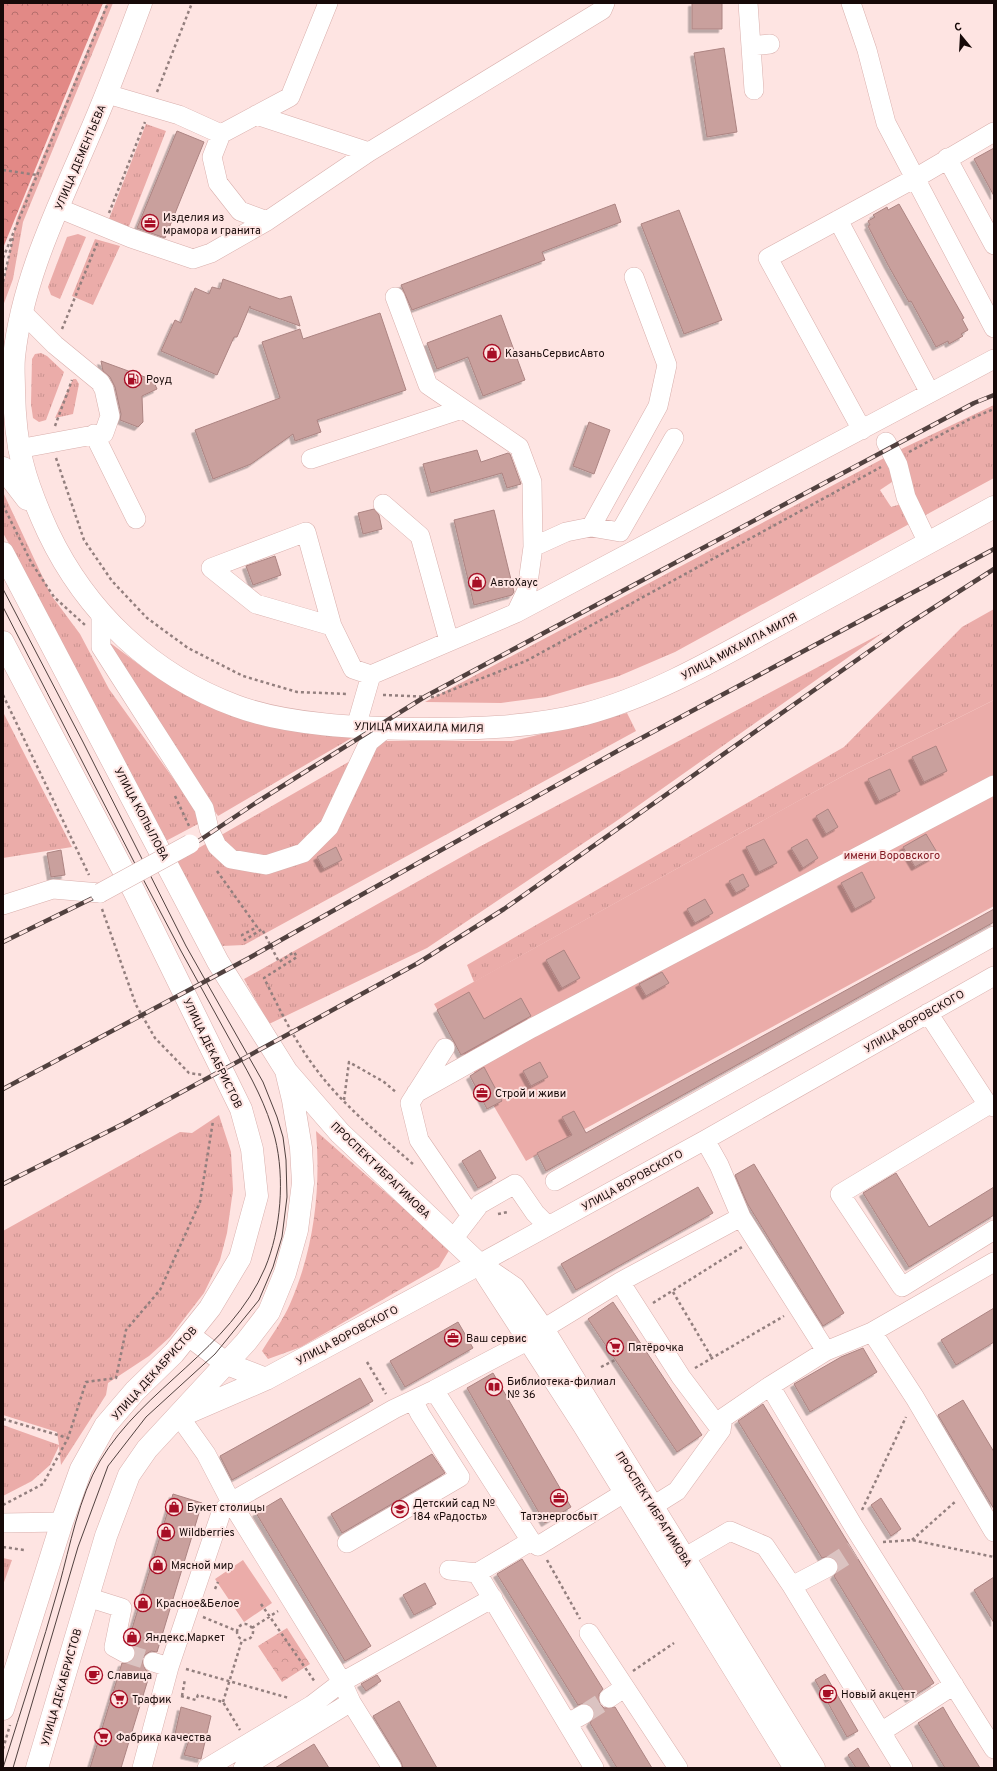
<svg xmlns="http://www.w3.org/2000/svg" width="997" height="1771" font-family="Overpass,sans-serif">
<defs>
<pattern id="grass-tufts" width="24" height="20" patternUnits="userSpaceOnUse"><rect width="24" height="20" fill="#ebaca9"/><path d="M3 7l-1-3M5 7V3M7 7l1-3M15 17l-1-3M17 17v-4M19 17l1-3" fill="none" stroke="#c99390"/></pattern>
<pattern id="forest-crowns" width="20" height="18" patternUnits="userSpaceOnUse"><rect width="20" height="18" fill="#e28986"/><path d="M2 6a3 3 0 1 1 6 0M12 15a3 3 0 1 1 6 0" fill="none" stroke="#b66e6c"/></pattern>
<pattern id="park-crowns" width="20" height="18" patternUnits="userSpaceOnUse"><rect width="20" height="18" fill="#ebaca9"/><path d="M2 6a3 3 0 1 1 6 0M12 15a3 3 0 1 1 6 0" fill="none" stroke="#c99390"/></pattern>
<filter id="shadow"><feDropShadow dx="-3.5" dy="3.5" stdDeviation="0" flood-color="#0004"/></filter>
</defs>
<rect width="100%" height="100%" fill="#fee4e2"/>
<path fill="url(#grass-tufts)" d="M107 3H113L23 222 13 279 3 306V285L17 218Z
M146 124 166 131 126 234 107 224Z
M78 234 86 237 60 299 51 295 48 287 67 237Z
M95 239 120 246 93 305 72 296Z
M41 353 47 356 64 372 46 420 39 422 33 418 31 404 32 359 35 354Z
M73 379H76L79 384 73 414 55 418Z
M994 405V478L922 517 895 452Z
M888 456 895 480 880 490 891 507 901 504 911 523 675 652 619 676 546 697 501 703 425 702Z
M3 492 51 595 80 634 109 689 193 806 199 817 198 824 164 842 34 589 3 533Z
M994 609V700L850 772 474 982 467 965 844 747 962 627Z
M884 632 615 822 427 948 269 1024 244 979 479 847Z
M109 642 153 675 202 700 264 726 315 734 355 736 218 816 146 710Z
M3 712 72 847 3 858Z
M627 713 636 731 244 945 222 946 176 861 385 741H513Z
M219 1115 231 1152 233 1190 227 1233 220 1260 204 1293 170 1337 149 1356 108 1383 106 1395 61 1465 59 1446 50 1465 32 1481 3 1496V1425L59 1445 57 1432 3 1415V1231L180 1132 192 1133Z
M3 1558 12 1560 3 1585Z"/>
<path fill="url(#forest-crowns)" d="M3 3H103L3 248Z"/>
<path fill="url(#park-crowns)" d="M316 1131 450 1249 439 1267 301 1347 268 1359 262 1351C271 1336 283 1320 290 1304 314 1249 321 1190 316 1131Z
M287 1628 310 1664 282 1682 258 1646Z"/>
<path fill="#ebaca9" d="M994 700V906L526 1161 434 1004 850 772Z
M243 1560 272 1603 244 1622 215 1579Z"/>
<path fill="#c9a09d" stroke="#ac8482" filter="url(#shadow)" d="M692 3H722V29H692Z
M724 48 737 132 707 137 694 53Z
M177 131 204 142 165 238 137 228Z
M994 148V196L974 159Z
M615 204 621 222 542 252 545 260 412 310 401 285Z
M899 204 964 318 962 319 968 330 961 334 963 336 949 344 948 341 936 347 911 301 909 302 888 265 868 226 870 225 868 221 875 217 873 215 887 207 888 210Z
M679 210 722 320 684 334 641 224Z
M223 279 280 299 291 296 300 326 250 308V306L237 337H234L217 375 161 351 175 320 181 323 195 288 209 294 212 287 220 289Z
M380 313 406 390 317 420 321 432 295 441 293 434 251 464 213 479 195 430 280 398 262 342 300 329 303 339Z
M501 315 525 380 483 396 468 357 437 369 427 343Z
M101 361 153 380 157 389 142 396 143 422 138 427 120 420 121 414 115 387 110 377 103 371Z
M589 422 610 430 594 474 573 466Z
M477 450 481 462 508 453 510 454 521 484 507 488 502 473 431 493 423 464Z
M374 509 379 515 382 529 363 534 358 513Z
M494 510 514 592 512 595 474 605 454 520Z
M275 556 281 575 253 585 246 566Z
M936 746 947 771 924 782 912 757Z
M890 769 900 791 879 801 868 779Z
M828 809 838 827 826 834 816 816Z
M926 834 938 854 915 867 903 847Z
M764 839 777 863 759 872 746 847Z
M807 839 818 858 803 868 791 848Z
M336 847 342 860 324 869 317 857Z
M61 850 65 875 51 877 47 853Z
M862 872 875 898 855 909 841 883Z
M743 874 749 886 736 893 729 881Z
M705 899 713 913 695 923 687 909Z
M994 909V922L546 1171 537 1153 572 1135 562 1117 574 1111 586 1133Z
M564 950 580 978 562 988 546 960Z
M662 972 669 983 646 996 639 984Z
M469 992 484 1019 521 998 531 1016 461 1055 437 1010Z
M540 1062 548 1077 531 1086 523 1071Z
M484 1067 502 1101 487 1109 470 1076Z
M480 1150 496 1178 478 1188 462 1161Z
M754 1164 844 1313 823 1326 747 1203 735 1175Z
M896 1173 929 1227 994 1187V1215L909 1267 863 1193Z
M698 1187 713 1213 576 1290 561 1264Z
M613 1302 702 1435 677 1452 588 1319Z
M994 1308V1342L956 1365 941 1340Z
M458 1322 473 1348 405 1387 390 1361Z
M863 1348 877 1372 810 1412 794 1384 841 1357Z
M493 1373 571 1507 545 1523 467 1388Z
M360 1378 373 1401 232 1480 220 1456Z
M963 1400 994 1452V1509L938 1415Z
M763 1404 934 1683 909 1699 834 1576 839 1568 838 1562 829 1556 822 1558 738 1421Z
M432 1454 445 1473 342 1533 331 1514Z
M173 1494 202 1503 157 1652 151 1651 146 1654 142 1659 145 1669 150 1673 134 1725 121 1768H90L122 1663H130L135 1658V1648L128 1642Z
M281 1498 371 1646 345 1661 256 1513Z
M881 1498 901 1529 891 1536 871 1505Z
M522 1559 603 1689 599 1694 600 1704 604 1708 615 1707 652 1768H617L590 1723 595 1715 593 1708 585 1703 578 1705 497 1574Z
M994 1577V1623L974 1590Z
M425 1583 436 1604 414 1615 403 1595Z
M825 1674 858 1731 847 1737 815 1680Z
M377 1675 381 1681 366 1691 361 1684Z
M399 1701 437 1768H403L401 1762 373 1716Z
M181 1707 211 1716 201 1759 184 1755 190 1737 175 1734Z
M943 1707 954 1726 980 1768H945L918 1723Z
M314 1744 329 1768H275Z
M858 1748 870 1768H856L848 1755Z"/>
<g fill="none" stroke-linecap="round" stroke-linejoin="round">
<path stroke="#dbc3c1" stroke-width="19" stroke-dasharray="19 10" stroke-linecap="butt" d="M828 1567 853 1551
M125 1653 153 1662
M584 1714 609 1698"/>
<g stroke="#d9afac" stroke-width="20">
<path id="minor" d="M748 3 754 90
M851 3 867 50 886 123 994 328
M751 46 770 44
M107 94 179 115 221 134 290 97 328 3
M256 115 369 152 602 10 605 3
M221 134 212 157 218 183 240 211 267 221
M947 158 994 245
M58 208 131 238 193 259 211 253 267 221 369 152
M838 220 930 393
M862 430 768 258 919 176 994 132
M94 434 136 519
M886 442 898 465 906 497 928 543
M18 449 104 433 110 416 104 389 100 382 55 345 22 312
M311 459 462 409
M383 504 420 536 449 641
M591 527 620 532 674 438
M533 547 566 532 591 527 658 406 667 365 634 277
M516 613 994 359
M101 614V647L204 808 209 829 217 846 231 859 266 865 303 853 329 827 369 742 385 729
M332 626 306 532 211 568 256 604 332 626 353 669 371 675 516 613 527 590 533 547 532 482 519 447 428 385 395 297
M356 727 371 675
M3 905 53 889 100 893
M928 1013 988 1105 994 1107
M445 1048 410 1103 419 1140 471 1216
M416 1093 532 1028 994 785
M988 1105 840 1194 902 1287 994 1230
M705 1140 719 1165 741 1217 826 1351
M555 1181 994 936
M453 1239 480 1204 515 1184 535 1213 548 1226
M479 1264 705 1140 994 976
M620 1282 681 1377 721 1430 677 1491 653 1506
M543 1329 620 1282 741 1217
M872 1332 915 1398 994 1532
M770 1386 854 1527 994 1749
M434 1390 531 1541 538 1546 624 1493
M721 1430 723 1418 770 1386 826 1351 872 1332 994 1262
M3 1523 62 1522
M347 1543 460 1477 420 1414 413 1400
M684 1558 730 1531 765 1546 792 1586 828 1567
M449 1570 477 1573 531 1541
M477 1573 594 1768
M792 1586 881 1732 954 1685
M87 1597 122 1608 114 1647 125 1653
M589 1633 678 1768
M153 1662 169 1667
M609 1698 624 1688
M568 1723 584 1714
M881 1732 903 1768
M142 1768 169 1667 221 1513 231 1502 206 1454 179 1416
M207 1768 312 1705 342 1682 493 1598
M243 1768 351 1702
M392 1768 351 1702 342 1682 231 1502 394 1409 434 1390 529 1340"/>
</g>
<g stroke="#d9afac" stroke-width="23">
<path id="major" d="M141 3C124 49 107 95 87 140 57 210 22 281 14 357 13 368 14 379 14 390 15 448 24 480 48 532 86 612 152 675 236 706 287 725 359 728 414 729 472 729 528 728 585 714 656 695 721 656 785 621 855 583 924 545 994 507
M3 468 27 499
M3 553 218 962 287 1072 340 1133 479 1264 514 1288 543 1329 814 1768
M3 642 134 891 241 1109 252 1149 257 1196 240 1258 210 1308 174 1353 135 1391 105 1426 81 1469 62 1522 3 1709
M486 1274 583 1424 795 1768
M190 1336 227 1364 266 1379
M185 1414 266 1379 479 1264
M37 1768 106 1536 129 1475 147 1449 246 1342 269 1312 285 1273 297 1230 303 1183 301 1148 293 1100 287 1075"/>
</g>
<path stroke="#937f7e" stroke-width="2.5" stroke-dasharray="3 3" stroke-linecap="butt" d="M157 92 192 3
M3 170 37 175
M109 213 145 122
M3 258 108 3
M3 282 13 238
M62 329 98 241
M55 426 72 380
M909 452 970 419 994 409
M56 458 84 540 112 581 147 618 188 648 243 676 297 692 348 694
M3 505 31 562 54 597 85 625
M3 695 89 875
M383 695 434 697 526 661 881 467
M175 796 190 828
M217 871 257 927 242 935 245 940 262 929 279 962 294 952 297 957 264 978C279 1008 293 1038 313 1065 341 1104 379 1134 414 1165
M102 909 136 1005 155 1038 189 1073 203 1075
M344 1100 349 1062 384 1082 397 1093
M498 1214 508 1212
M673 1292 712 1358
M653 1303 742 1247
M367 1362 386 1394
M601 1367 615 1360
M695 1368 784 1316
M3 1419 68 1438
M3 1505 43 1484 68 1438 86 1382 116 1378 126 1330 160 1290 200 1202 213 1121
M862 1510 906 1417
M912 1540 956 1501
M883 1542 912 1540 994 1557
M3 1547 24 1550
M547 1560 580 1619
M215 1589 218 1582
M261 1604 315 1682
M203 1617 237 1631
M237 1632a8 8 0 1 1 16 0a8 8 0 1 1-16 0Z
M252 1628 278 1611
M186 1669 289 1698
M633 1671 674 1643
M181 1696 196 1700 198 1695 223 1702 240 1730
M182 1696 185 1679
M223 1702 242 1640
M3 1749 10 1725"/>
<use href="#minor" stroke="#fff" stroke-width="19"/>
<use href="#major" stroke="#fff" stroke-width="22"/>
<path stroke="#51413f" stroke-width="1" d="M3 589 83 742 186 946 263 1082 277 1117 283 1137 286 1160 287 1197 282 1237 273 1267 259 1300 215 1354 146 1417 108 1466 78 1547 13 1768
M3 607C62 721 120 837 181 951 199 984 217 1016 235 1049 251 1077 267 1106 275 1138 285 1178 281 1230 265 1268 230 1350 144 1387 100 1461 79 1497 70 1546 59 1586 42 1647 22 1707 3 1768"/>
<g stroke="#51413f" stroke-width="4.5">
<path id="rail" d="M3 942 97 896 197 842 257 802 426 696 974 403 994 395
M3 1089 249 958 621 749 994 549
M3 1184 123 1124 318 1018 418 963 504 909 905 626 994 569"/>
</g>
<use href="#rail" stroke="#fee4e2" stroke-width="3" stroke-dasharray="9" stroke-linecap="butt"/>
<g stroke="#d9afac" stroke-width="20" stroke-linecap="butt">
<path id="minor-bridge" d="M100 893 190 844"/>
</g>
<use href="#minor-bridge" stroke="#fff" stroke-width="19"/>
</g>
<defs>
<g id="office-ring" transform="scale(0.9)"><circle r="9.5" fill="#fee4e2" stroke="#a70e25" stroke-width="1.5"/><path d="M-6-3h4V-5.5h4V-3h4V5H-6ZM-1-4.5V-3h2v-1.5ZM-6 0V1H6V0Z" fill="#a70e25"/></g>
<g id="shop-ring" transform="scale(0.9)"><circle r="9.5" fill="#fee4e2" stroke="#a70e25" stroke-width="1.5"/><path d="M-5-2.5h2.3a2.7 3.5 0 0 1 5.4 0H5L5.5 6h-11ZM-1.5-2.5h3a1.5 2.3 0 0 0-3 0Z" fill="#a70e25"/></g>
<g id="fuel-ring" transform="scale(0.9)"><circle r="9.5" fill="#fee4e2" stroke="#a70e25" stroke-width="1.5"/><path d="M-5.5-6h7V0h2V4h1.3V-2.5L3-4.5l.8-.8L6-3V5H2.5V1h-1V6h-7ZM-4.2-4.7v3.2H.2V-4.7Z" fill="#a70e25"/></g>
<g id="supermarket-ring" transform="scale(0.9)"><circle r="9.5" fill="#fee4e2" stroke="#a70e25" stroke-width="1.5"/><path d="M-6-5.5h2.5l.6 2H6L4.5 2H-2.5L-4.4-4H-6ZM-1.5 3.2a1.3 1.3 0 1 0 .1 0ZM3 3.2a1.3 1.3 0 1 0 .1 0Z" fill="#a70e25"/></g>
<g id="library-ring" transform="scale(0.9)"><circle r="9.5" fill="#fee4e2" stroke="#a70e25" stroke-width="1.5"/><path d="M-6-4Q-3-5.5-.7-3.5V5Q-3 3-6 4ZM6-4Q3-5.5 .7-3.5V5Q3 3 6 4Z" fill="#a70e25"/></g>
<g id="school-ring" transform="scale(0.9)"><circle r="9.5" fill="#fee4e2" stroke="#a70e25" stroke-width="1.5"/><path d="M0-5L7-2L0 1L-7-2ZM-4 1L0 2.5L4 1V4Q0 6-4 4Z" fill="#a70e25"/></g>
<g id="cafe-ring" transform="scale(0.9)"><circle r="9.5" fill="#fee4e2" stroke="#a70e25" stroke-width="1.5"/><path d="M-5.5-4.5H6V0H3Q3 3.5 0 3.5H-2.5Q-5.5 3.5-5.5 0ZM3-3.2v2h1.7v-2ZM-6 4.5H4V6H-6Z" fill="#a70e25"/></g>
</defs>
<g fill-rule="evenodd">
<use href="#office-ring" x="150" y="223"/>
<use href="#shop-ring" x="492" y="353"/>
<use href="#fuel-ring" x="133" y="379"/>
<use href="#shop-ring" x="477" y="582"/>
<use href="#office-ring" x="482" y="1093"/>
<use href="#office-ring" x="453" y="1338"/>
<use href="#supermarket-ring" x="615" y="1347"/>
<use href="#library-ring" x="494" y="1387"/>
<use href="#office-ring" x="559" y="1498"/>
<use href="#shop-ring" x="174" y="1507"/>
<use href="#school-ring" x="400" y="1509"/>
<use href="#shop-ring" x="166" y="1532"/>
<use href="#shop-ring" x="158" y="1565"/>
<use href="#shop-ring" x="143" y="1603"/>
<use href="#shop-ring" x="132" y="1637"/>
<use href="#cafe-ring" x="94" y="1675"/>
<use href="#cafe-ring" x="828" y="1694"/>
<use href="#supermarket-ring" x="119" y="1699"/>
<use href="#supermarket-ring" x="103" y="1737"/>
</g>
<g text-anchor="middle" stroke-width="4" stroke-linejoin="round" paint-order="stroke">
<g font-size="11" fill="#160908" stroke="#fee4e2">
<text transform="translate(80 157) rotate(-67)" y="4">УЛИЦА ДЕМЕНТЬЕВА</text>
<text transform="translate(739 646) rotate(-28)" y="4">УЛИЦА МИХАИЛА МИЛЯ</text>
<text transform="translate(419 727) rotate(1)" y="4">УЛИЦА МИХАИЛА МИЛЯ</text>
<text transform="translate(142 814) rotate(62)" y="4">УЛИЦА КОПЫЛОВА</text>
<text transform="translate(914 1021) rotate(-30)" y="4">УЛИЦА ВОРОВСКОГО</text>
<text transform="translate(213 1053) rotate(64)" y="4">УЛИЦА ДЕКАБРИСТОВ</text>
<text transform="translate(381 1170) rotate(44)" y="4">ПРОСПЕКТ ИБРАГИМОВА</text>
<text transform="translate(632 1180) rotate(-29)" y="4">УЛИЦА ВОРОВСКОГО</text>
<text transform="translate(347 1335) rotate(-28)" y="4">УЛИЦА ВОРОВСКОГО</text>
<text transform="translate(154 1373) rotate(-48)" y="4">УЛИЦА ДЕКАБРИСТОВ</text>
<text transform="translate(654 1509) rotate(58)" y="4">ПРОСПЕКТ ИБРАГИМОВА</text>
<text transform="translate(61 1687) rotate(-74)" y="4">УЛИЦА ДЕКАБРИСТОВ</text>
</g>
<g font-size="11" fill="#160908" stroke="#fee4e2" text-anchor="start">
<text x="163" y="221">Изделия из<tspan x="163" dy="13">мрамора и гранита</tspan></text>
<text x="505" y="357">КазаньСервисАвто</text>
<text x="146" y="383">Роуд</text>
<text x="490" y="586">АвтоХаус</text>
<text x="495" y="1097">Строй и живи</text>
<text x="466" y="1342">Ваш сервис</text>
<text x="628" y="1351">Пятёрочка</text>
<text x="507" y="1385">Библиотека-филиал<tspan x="507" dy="13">№ 36</tspan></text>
<text x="413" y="1507">Детский сад №<tspan x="413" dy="13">184 «Радость»</tspan></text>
<text x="187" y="1511">Букет столицы</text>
<text x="559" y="1520" text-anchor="middle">Татэнергосбыт</text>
<text x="179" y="1536">Wildberries</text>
<text x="171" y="1569">Мясной мир</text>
<text x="156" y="1607">Красное&amp;Белое</text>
<text x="145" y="1641">Яндекс.Маркет</text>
<text x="107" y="1679">Славица</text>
<text x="841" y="1698">Новый акцент</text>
<text x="132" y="1703">Трафик</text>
<text x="116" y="1741">Фабрика качества</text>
</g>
<g font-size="11" fill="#801720" stroke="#fee4e2">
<text x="892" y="859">имени Воровского</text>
</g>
</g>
<rect width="997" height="1771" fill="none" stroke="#160908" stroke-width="8"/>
<g transform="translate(961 36) rotate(342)" stroke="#fee4e2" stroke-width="3" paint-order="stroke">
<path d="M0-3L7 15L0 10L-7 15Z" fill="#160908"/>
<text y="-6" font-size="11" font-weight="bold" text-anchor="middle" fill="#160908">С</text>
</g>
</svg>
